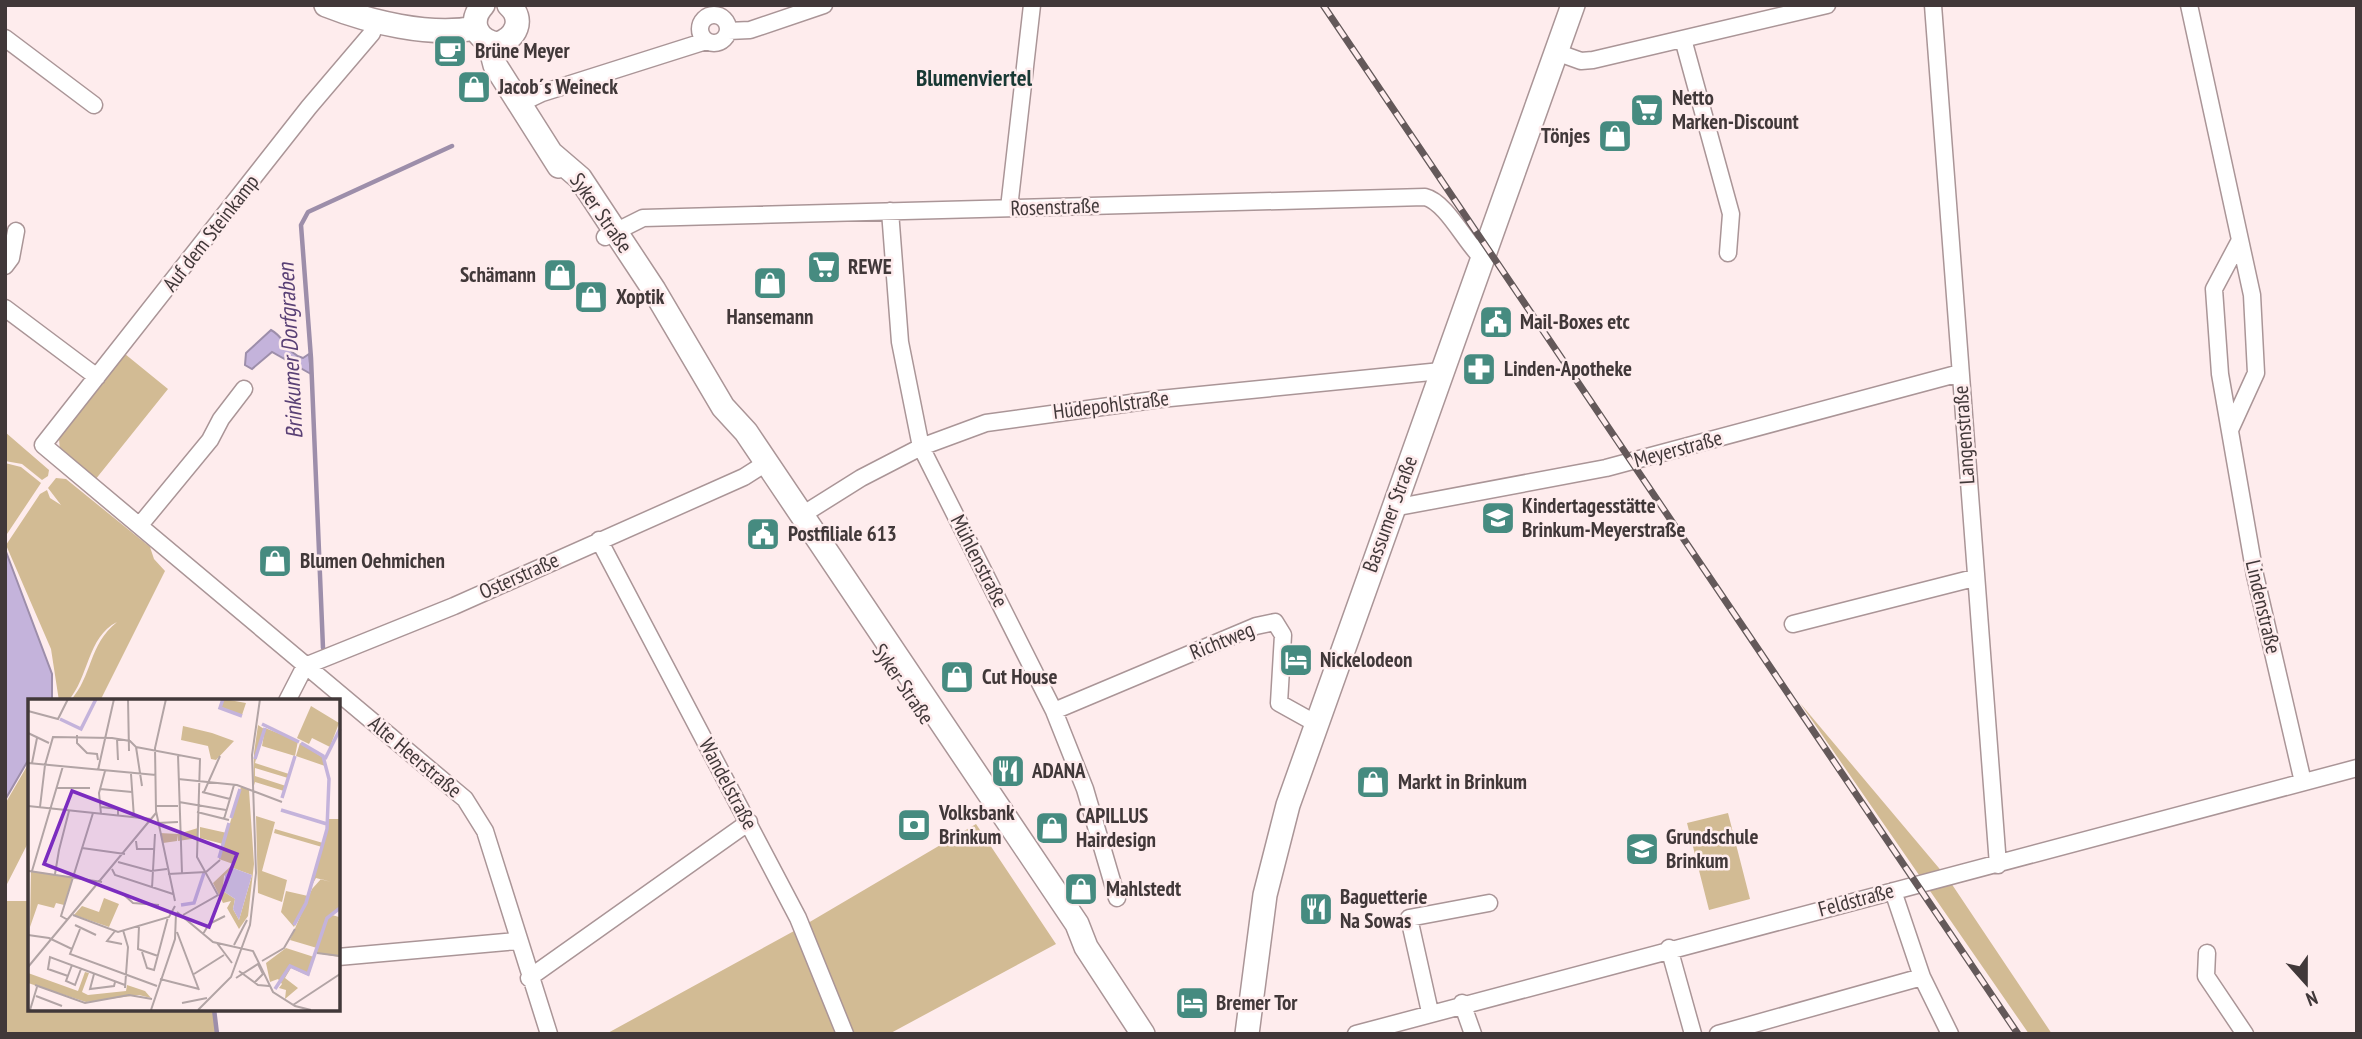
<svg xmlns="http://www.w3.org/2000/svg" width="2362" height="1039" font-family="'PT Sans Narrow',sans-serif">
<rect width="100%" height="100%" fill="#feeced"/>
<path fill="#d2bb94" d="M125 354 168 389 95 480 60 452 59 439Z
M5 432 49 470 48 476 42 480 22 464 5 461Z
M5 463 21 467 41 483 5 537Z
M56 478 66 479 150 547 154 559 165 571 100 701H70C93 676 88 645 117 622 87 637 89 678 68 701H59L51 649 6 545 40 494 47 490 50 498 61 505 48 488Z
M1800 703 1949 880 2052 1034H2029Z
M30 761V839L5 888V804Z
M1728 813 1750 899 1709 910 1687 823Z
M976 824 1056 944 889 1034H852L808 923Z
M5 901H30V1009H215L216 1034H5Z
M794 931 837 1034H606Z"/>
<path fill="#c4b3db" stroke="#9d8eaa" stroke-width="2" d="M271 330C285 337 287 354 303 358L309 354 311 374 272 352 252 369 245 365 246 353Z
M5 549 52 674V701H30V757L5 800Z"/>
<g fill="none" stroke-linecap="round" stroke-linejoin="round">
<path stroke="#9d8eaa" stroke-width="4.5" d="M323 648 311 358 301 225 308 212 452 146
M214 1009 217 1034"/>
<g stroke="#aa9597" stroke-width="19">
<path id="street" d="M1933 5 1998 865
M2189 5 2252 295 2256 373 2230 430
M700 29a14 14 0 1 1 28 0a14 14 0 1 1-28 0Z
M376 20 372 33 309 107 43 445 465 799 485 831 549 1034
M728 31 750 30 824 5
M5 38 94 105
M1683 39 1731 214 1728 253
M1556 52 1581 61 1593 60 1827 5
M519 104 542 93 706 41
M1009 208 1032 5
M890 211 900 342 921 447 1054 711 1085 789 1117 898
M605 237 643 218 1425 197C1446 202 1465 242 1482 258
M2239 242 2214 289 2220 374 2255 575 2303 782
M5 266 11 258 16 231
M5 308 97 377
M1393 508 1606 468 1960 373
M802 515 861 478 921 447 986 423 1160 399 1441 371
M140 525 210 440 221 419 244 389
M599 540 798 918 845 1034
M1793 624 1974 578
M287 701 305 666 454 606 744 477 766 463
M1054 711 1256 626 1275 622 1283 635 1279 703 1315 723
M1893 891 1922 977 1950 1034
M1669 948 1693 1034
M2207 953 2206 976 2245 1034
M338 957 517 941
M529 978 749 822
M1462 1003 1473 1034
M1430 1012 1409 918 1489 903
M1356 1034 2357 768
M1718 1034 1922 977"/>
</g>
<g stroke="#aa9597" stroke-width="26">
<path id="secondary" d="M326 5C369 22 430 37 475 28
M483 5C468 21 476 40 497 44 516 39 525 19 509 5
M489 42 495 65 559 166
M552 154 580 178 654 290 723 407 746 432 1077 924 1086 947 1143 1034
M1247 1034 1265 895 1288 805 1573 5"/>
</g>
<use href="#street" stroke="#fff" stroke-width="16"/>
<use href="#secondary" stroke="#fff" stroke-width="23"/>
<g stroke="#64595a" stroke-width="7">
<path id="rail" d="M1323 5 2018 1034"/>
</g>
<use href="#rail" stroke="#feeced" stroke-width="4.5" stroke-dasharray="13" stroke-linecap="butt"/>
</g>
<defs>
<g id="cafe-square" transform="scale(1.75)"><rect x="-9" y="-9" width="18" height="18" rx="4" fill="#468b80" stroke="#feeced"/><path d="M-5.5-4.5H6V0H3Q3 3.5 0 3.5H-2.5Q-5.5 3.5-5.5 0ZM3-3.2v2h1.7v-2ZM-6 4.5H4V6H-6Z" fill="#fff"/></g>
<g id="shop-square" transform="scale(1.75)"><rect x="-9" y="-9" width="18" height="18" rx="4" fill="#468b80" stroke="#feeced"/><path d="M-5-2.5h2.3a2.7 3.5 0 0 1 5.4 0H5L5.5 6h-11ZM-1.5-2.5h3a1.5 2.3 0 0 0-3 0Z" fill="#fff"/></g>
<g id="supermarket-square" transform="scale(1.75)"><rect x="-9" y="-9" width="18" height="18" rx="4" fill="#468b80" stroke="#feeced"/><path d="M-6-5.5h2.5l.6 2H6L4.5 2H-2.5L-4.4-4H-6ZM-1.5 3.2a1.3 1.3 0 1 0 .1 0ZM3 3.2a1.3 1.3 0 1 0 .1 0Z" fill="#fff"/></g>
<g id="civic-square" transform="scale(1.75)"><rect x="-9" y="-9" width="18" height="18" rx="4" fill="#468b80" stroke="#feeced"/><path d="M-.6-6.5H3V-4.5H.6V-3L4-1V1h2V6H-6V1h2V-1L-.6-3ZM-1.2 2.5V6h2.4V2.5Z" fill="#fff"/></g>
<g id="pharmacy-square" transform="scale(1.75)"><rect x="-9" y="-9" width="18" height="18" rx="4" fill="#468b80" stroke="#feeced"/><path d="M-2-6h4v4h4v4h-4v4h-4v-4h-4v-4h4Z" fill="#fff"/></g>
<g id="school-square" transform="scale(1.75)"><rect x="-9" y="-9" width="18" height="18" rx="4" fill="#468b80" stroke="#feeced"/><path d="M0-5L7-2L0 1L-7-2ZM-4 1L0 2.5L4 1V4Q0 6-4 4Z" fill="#fff"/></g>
<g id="hotel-square" transform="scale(1.75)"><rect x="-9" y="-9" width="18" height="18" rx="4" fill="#468b80" stroke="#feeced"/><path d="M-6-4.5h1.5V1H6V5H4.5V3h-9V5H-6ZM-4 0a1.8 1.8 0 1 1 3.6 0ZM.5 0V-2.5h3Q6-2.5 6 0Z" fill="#fff"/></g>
<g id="restaurant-square" transform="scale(1.75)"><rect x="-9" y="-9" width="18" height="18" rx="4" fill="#468b80" stroke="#feeced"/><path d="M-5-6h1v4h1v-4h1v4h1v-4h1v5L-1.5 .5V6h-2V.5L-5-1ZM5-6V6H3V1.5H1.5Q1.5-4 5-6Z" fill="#fff"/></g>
<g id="bank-square" transform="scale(1.75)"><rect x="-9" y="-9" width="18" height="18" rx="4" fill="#468b80" stroke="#feeced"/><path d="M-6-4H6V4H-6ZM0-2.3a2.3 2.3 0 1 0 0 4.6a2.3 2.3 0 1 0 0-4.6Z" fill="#fff"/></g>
</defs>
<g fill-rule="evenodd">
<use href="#cafe-square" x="450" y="51"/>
<use href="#shop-square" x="474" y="87"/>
<use href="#supermarket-square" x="1647" y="110"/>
<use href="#shop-square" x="1615" y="136"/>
<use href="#supermarket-square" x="824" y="267"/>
<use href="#shop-square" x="560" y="275"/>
<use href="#shop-square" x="770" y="283"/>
<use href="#shop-square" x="591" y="297"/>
<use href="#civic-square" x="1496" y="322"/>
<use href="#pharmacy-square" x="1479" y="369"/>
<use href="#school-square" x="1498" y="518"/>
<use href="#civic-square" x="763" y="534"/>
<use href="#shop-square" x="275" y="561"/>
<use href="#hotel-square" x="1296" y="660"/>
<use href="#shop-square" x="957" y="677"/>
<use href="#restaurant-square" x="1008" y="771"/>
<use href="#shop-square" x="1373" y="782"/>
<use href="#bank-square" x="914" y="825"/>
<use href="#shop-square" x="1052" y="828"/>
<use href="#school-square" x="1642" y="849"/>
<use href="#shop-square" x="1081" y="889"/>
<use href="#restaurant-square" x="1316" y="909"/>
<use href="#hotel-square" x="1192" y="1003"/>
</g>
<g text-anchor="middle" stroke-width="5" stroke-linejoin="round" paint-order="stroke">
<g font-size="21" font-weight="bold" fill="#413839" stroke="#feeced" text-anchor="start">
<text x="475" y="58">Brüne Meyer</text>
<text x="498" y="94">Jacob´s Weineck</text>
<text x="1672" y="105">Netto<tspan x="1672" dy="24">Marken-Discount</tspan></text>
<text x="1590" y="143" text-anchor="end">Tönjes</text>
<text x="848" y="274">REWE</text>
<text x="536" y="282" text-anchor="end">Schämann</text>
<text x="616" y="304">Xoptik</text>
<text x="770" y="324" text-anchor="middle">Hansemann</text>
<text x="1520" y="329">Mail-Boxes etc</text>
<text x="1504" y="376">Linden-Apotheke</text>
<text x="1522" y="513">Kindertagesstätte<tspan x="1522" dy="24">Brinkum-Meyerstraße</tspan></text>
<text x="788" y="541">Postfiliale 613</text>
<text x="300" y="568">Blumen Oehmichen</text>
<text x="1320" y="667">Nickelodeon</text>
<text x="982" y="684">Cut House</text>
<text x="1032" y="778">ADANA</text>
<text x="1398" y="789">Markt in Brinkum</text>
<text x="939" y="820">Volksbank<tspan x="939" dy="24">Brinkum</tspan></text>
<text x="1076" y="823">CAPILLUS<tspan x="1076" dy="24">Hairdesign</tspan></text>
<text x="1666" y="844">Grundschule<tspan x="1666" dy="24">Brinkum</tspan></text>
<text x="1106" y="896">Mahlstedt</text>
<text x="1340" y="904">Baguetterie<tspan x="1340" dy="24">Na Sowas</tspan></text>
<text x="1216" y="1010">Bremer Tor</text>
</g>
<g font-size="21" fill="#413839" stroke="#feeced">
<text transform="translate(1055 207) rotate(-2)" y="7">Rosenstraße</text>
<text transform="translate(601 213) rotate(55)" y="7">Syker Straße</text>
<text transform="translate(211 233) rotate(-52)" y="7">Auf dem Steinkamp</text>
<text transform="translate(1111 405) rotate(-7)" y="7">Hüdepohlstraße</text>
<text transform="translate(1964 435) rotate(-94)" y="7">Langenstraße</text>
<text transform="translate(1678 449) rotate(-15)" y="7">Meyerstraße</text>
<text transform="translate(1390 514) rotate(-70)" y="7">Bassumer Straße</text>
<text transform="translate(979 561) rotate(63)" y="7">Mühlenstraße</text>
<text transform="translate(519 576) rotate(-24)" y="7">Osterstraße</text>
<text transform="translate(2263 607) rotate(77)" y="7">Lindenstraße</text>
<text transform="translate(1222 641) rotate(-22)" y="7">Richtweg</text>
<text transform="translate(903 684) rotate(56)" y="7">Syker Straße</text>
<text transform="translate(415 757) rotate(40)" y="7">Alte Heerstraße</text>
<text transform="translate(728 784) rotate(62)" y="7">Wandelstraße</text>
<text transform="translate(1856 900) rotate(-15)" y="7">Feldstraße</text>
</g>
<g font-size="23" font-weight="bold" fill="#183934" stroke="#feeced">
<text x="974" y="86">Blumenviertel</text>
</g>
<g font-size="23" font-style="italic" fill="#594075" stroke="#feeced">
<text transform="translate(290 351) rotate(-93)" y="8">Brinkumer Dorfgraben</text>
</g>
</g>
<g transform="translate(28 699)">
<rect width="312" height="312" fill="#feeced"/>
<path d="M196 0 218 4 214 16 193 8ZM283 7 311 24 302 48 284 39 281 45 269 39ZM230 26 236 30 227 64 261 75 260 79 227 69V77L258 87 256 92 227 83 225 90 226 54ZM155 27 184 34 206 42 188 61 183 60 180 47 153 41ZM237 29 270 42 267 57 234 47ZM272 44 294 58 297 67 268 57ZM213 88 221 91 226 165 220 217 211 230 199 209 203 202 195 204 185 184 205 165 191 160 195 145 172 139V128L199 134ZM205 169 224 176 211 221 205 210 207 200 195 192 196 177ZM228 117 247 123 234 172 259 181 254 203 230 194ZM301 120H311V210L304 216 311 218V258L288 254 289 249 262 241 284 190 293 180 303 183 288 179 282 190 294 148 246 134 247 130 295 144ZM170 129V139L150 142V136L149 142 135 144 132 134 150 135ZM3 172 45 178 36 206 28 204 26 209 10 205 2 228ZM258 192 280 197 266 228 253 213ZM76 199 91 205 81 228 46 216 54 207 71 213ZM258 249 286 258 281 277 263 269 257 279 270 289 257 300 258 291 251 289 254 285 250 280 242 283 238 264ZM57 273 61 274 54 293 60 296 98 292 99 286 117 292 123 299 111 296 58 303 0 284V274L50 292Z" fill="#d2bb94" fill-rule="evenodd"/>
<path d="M205 169 224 176 211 221 205 210 207 200 195 192 197 176Z" fill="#c4b3db"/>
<path fill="none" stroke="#c4b3db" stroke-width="3.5" d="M195 0 192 9 214 17M32 20 53 30 68 0M234 25 271 43M227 60 237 29M297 60 312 30M254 99 267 57M253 111 299 125M203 119 212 90M191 159 201 124M153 206 166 204 176 174M266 226 278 204 299 130 301 80 295 57 273 44M247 290 262 267 280 275 299 219 312 209"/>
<path fill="none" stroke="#b2a4a5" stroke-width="2" d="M100 0 101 52M138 0 127 49 128 112 147 202M0 12 30 20 40 0M0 34 21 44M49 36V44L59 54 69 55 70 61M89 40 90 61M108 48 172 60 169 158 190 196 155 216M108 48 114 87M150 56 154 174M0 64 128 76M4 64 9 39M17 66 25 38 84 39 102 42 108 48M70 71 86 0M103 75 106 119M150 80 209 86 254 103M29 89H62M72 90 104 93M174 93 202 100M176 93 192 57M151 103 198 111M0 107 123 120M128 107H150M12 108 17 66M73 108 90 110V117M169 113 201 121M73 115 71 94 77 72M196 120 206 86M129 124 150 123M108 142 109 150H126M54 149 97 155M31 151 41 112M90 163 123 172 139 170M84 170 87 176 145 195M1 172 74 183M4 172 35 67M27 175 31 151M140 175 178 173 192 161M124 189 127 135M95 195 105 204 131 206M149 213 185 243 225 252 245 293 267 307 283 311M45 216 90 233 141 218 147 207M40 221 33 217 65 114M47 226 68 236M111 227 110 250 130 257M95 231 100 248 97 289M87 232 79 242 94 245M149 233 171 291M175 235 181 225 197 217M0 236 21 239 44 250 42 255 129 287M189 244 204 264M206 246 219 221M44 250 52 230M114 253 119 269 126 271 140 218M289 254 312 257M234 262 256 249 267 230M21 264 22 258 97 286M21 264 20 270 40 277M44 266 38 282 47 286 53 270M0 268 128 114M211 272 230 286 241 287M66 275 62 290 86 287 87 283M166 275 196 256M208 279 230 265 235 275 226 284M132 280 171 290M7 286 57 304 101 296 124 300M8 297 34 307M154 304 179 299M265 306 312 275M2 311 9 288M123 311 147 240 148 214M170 311 203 278 222 226 228 174 224 56 232 0"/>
<path fill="#7b2cbf" fill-opacity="0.15" stroke="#7b2cbf" stroke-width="3.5" d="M44 92 209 155 181 228 16 165Z"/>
<rect width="312" height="312" fill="none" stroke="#413839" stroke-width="3.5"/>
</g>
<rect width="2362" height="1039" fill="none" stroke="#413839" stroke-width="14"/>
<g transform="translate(2306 983) rotate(159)" stroke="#feeced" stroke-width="5" paint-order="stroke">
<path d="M0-5L12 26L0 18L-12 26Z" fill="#413839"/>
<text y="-10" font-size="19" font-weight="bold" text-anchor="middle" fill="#413839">N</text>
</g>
</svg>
